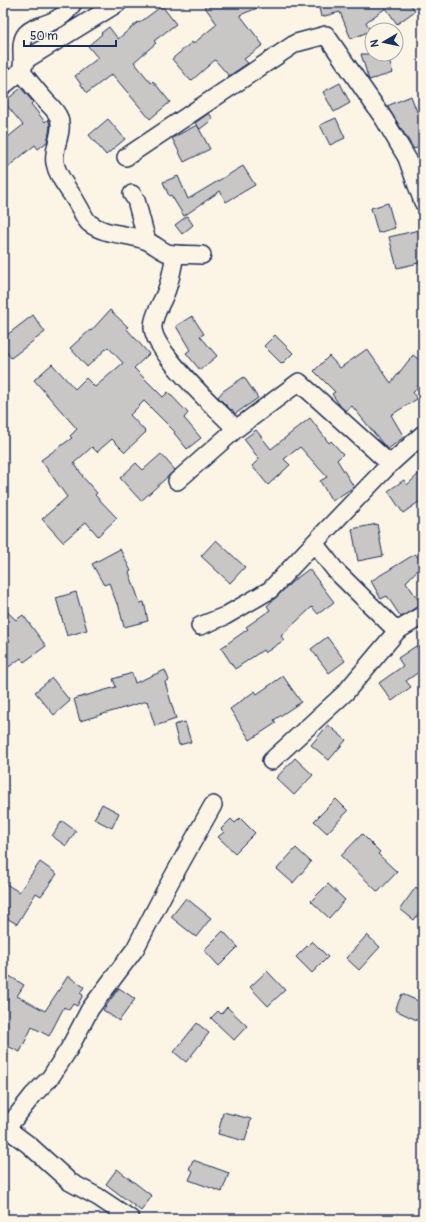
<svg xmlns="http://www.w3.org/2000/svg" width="426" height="1222" font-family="Pangolin,sans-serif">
<rect width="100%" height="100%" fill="#fcf5e5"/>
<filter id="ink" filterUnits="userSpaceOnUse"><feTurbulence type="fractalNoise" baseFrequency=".025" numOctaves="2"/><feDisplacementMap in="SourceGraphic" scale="8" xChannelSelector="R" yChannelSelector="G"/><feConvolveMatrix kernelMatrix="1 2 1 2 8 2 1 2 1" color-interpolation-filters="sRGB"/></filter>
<g filter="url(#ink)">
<path fill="#c8c7c6" stroke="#1b2f5e" d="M202 3H270L240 15 263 45 244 59 248 63 229 76 215 60 191 81 172 59 192 42 193 44 217 24Z
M318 3H410L415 11 397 24 386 8 366 22 370 31 351 39 340 12 321 17Z
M162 6 176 24 154 41 156 43 134 62 151 83 153 81 170 102 150 119 112 74 87 93 75 76 98 58 88 46 102 34 101 33 109 27 118 39 138 22 139 23Z
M361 54H387L393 73 369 80Z
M340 83 350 103 334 112 323 92Z
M21 88 33 102 31 104 45 122 48 119 50 125 49 133 47 142 38 149 35 145 3 171V141L23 125 4 102Z
M411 96 417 112 423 110V145L414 149 387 106Z
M209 113 213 119 200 129 195 123Z
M336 118 345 138 330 145 320 125Z
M108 119 125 139 106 155 89 135Z
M197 125 210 149 184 162 172 138Z
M243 166 255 185 226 202 220 191 184 216 171 195 169 196 163 182 178 176 188 199Z
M388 203 395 228 378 233 371 208Z
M187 216 193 225 182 234 175 225Z
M423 229V262L397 268 389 237Z
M110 310 128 327 126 328 149 354 134 368 163 397 168 392 188 413 184 418 201 438 187 449 174 433 175 432 144 401 130 415 146 432 125 452 112 439 97 452 92 447 74 463 83 476H82L97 493 95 495 117 518 98 536 86 522 63 542 42 519 67 497 41 460 72 438 70 436 77 429 34 380 52 364 75 389 86 378 95 387 123 363 108 347 87 367 70 348 90 330 91 331Z
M33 315 45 332 11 358 3 348V338Z
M192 316 204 334 200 336 217 356 200 370 186 353 190 350 176 326Z
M275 335 293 353 282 364 264 346Z
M367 349 391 383 413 355 423 363V380L413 393 417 399 391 415 404 437 388 449 383 444 352 406 346 411 341 407 332 394 335 392 314 371 329 356 340 368Z
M244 377 258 398 235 414 232 409 231 410 218 397 223 391Z
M310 418 329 443 331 441 343 454 337 460 354 487 332 501 320 481 327 477 300 447 284 459 290 465 268 485 252 466 259 459 244 439 256 430 271 449Z
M161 454 175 470 141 501 120 478 136 463 143 470Z
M423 470V499L403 513 388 491 404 480 407 485Z
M377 524 383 556 358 561 352 529Z
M216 540 245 567 230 583 201 556Z
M120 549 131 571 129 572 140 603 144 602 148 621 124 627 118 603 117 604 109 583 104 585 92 564Z
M415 554 423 562V564L406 582 421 604 401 617 387 596 381 599 371 581Z
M309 569 334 602 318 614 312 607 281 636 284 640 265 653 263 650 235 669 221 648 248 629 246 627 270 610 267 606 293 581Z
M76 592 87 630 67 636 56 598Z
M3 608 16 620 23 615 46 646 24 662 21 658 3 671V646L10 641 3 632Z
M327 637 345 661 329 673 311 649Z
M416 646 423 656V669L406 681 411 687 392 701 379 683 403 666 398 658Z
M165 670 169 680 165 682 176 719 155 726 147 701 80 721 74 699 116 687 113 679 132 673 135 683Z
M283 676 301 702 274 720 276 723 250 740 230 709 255 691 257 694Z
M52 678 70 701 54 715 35 692Z
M185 722 191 742 179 745 174 725Z
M328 725 346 740 329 760 311 745Z
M295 758 313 775 294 795 276 778Z
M336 799 348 811 327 833 314 821Z
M102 804 119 813 112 828 94 819Z
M240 818 255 833 235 853 218 837 224 832 221 829 231 819 235 823Z
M62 821 76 831 66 846 52 836Z
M362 834 380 852 378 854 397 872 378 892 341 856Z
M296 848 311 862 293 883 277 869Z
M40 862 57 874 41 896 36 893 17 924 3 916V882L19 892Z
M328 884 345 900 329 918 311 901Z
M416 887 423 893V908L414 920 400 909Z
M186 898 211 918 196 937 171 917Z
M223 931 238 947 219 966 204 950Z
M367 935 380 947 359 970 346 958Z
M312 941 328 957 312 973 296 957Z
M267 971 285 990 268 1006 250 987Z
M3 972 24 985 17 996 45 1011 68 976 84 987 80 993 83 995 77 1006 73 1004 69 1010 64 1007 49 1036 32 1027 20 1052 3 1044Z
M119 988 135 999 119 1021 103 1010Z
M402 994 423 1003V1023L395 1010Z
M227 1007 247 1026 234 1040 211 1018 218 1011 221 1014Z
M197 1023 209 1033 186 1062 174 1052Z
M223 1112 251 1119 245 1141 218 1134Z
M193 1160 229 1173 222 1192 189 1180 193 1171 189 1169Z
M117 1169 152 1196 141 1211 106 1184Z"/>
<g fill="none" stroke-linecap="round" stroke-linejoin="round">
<g stroke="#1b2f5e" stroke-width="20">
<path id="minor" d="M73 3C70 8 65 14 60 17 50 25 34 25 26 34 18 44 25 60 21 71 28 80 36 90 44 99 49 105 56 110 59 118 64 133 52 148 55 163 58 179 71 191 78 205 82 211 84 218 89 223 106 236 128 233 147 241 154 244 161 251 168 253 179 255 191 254 202 255
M3 86 21 71 27 59 118 3
M126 157 296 43 326 35 384 119 407 158 423 202
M132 194 136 200 147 241
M175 254C173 265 171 278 167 289 163 302 154 312 153 326 151 350 218 410 236 429
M177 481 236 429 299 382 390 464
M314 543 336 571 397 631
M200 626 225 616 270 590 314 543 390 464 423 434
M271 761 345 693 397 631 423 615
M6 1128 29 1145 70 1182 98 1197 131 1219
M3 1131 15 1118 33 1095 50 1078 69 1049 90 1009 135 949 165 891 213 805"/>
</g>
<use href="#minor" stroke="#fcf5e5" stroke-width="17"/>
</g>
</g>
<rect width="426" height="1222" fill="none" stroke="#fcf5e5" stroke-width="16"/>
<rect x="8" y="8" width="410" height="1206" fill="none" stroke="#1b2f5e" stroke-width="1.5" filter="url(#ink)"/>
<g transform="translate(384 42) rotate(261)"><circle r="19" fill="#fcf5e5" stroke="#a2a6af"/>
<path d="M0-3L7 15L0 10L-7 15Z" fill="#1b2f5e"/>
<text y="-6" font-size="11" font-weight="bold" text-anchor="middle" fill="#1b2f5e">N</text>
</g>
<path d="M24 40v6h92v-6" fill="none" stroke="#1b2f5e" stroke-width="2"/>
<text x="30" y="40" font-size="12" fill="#1b2f5e" stroke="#fcf5e5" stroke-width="3" paint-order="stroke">50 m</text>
</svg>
